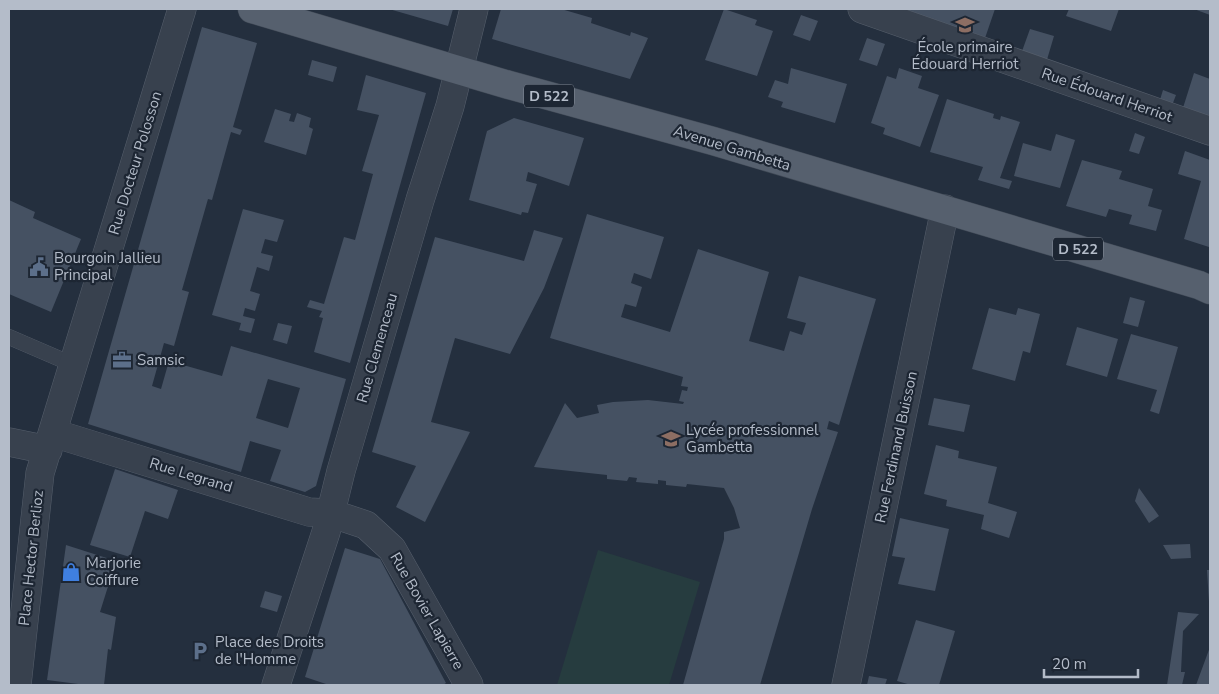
<svg xmlns="http://www.w3.org/2000/svg" width="1219" height="694" font-family="'Nunito Sans',sans-serif">
<rect width="100%" height="100%" fill="#242f3e"/>
<path fill="#263c3f" d="M598 550 700 582 669 685H557Z"/>
<path fill="#455162" fill-rule="evenodd" d="M389 9H453L448 26Z
M501 9H561L592 18 591 23 630 36 631 32 648 38 630 79 492 39Z
M724 9 757 20 755 25 773 31 757 76 705 60Z
M895 9H995L984 41Z
M1069 9H1119L1111 31 1066 16Z
M1194 9H1210V15Z
M801 15 818 21 810 41 793 35Z
M202 27 257 43 233 127 242 130 240 135 231 132 212 200 208 199 182 290 189 292 174 346 164 343 152 386 161 389 169 361 222 376 231 346 346 379 316 486 305 492 270 481 281 450 250 441 241 472 88 424ZM268 379 300 388 288 428 256 418Z
M1030 29 1054 36 1046 63 1021 54Z
M867 38 885 44 877 66 859 60Z
M312 60 337 67 333 82 308 75Z
M791 68 847 84 835 123 781 107 783 102 768 97 775 80 788 84Z
M899 68 922 76 918 88 939 95 920 147 883 134 885 128 871 123 887 76 896 79Z
M1194 73 1210 79V121L1182 111Z
M366 75 426 93 350 363 314 352 323 318 319 317 322 311 307 307 310 300 324 304 344 237 355 240 373 174 362 171 379 115 357 110Z
M1163 90 1176 95 1171 108 1159 103Z
M947 99 994 114 993 118 1000 120 1001 116 1020 122 1000 178 1012 181 1009 189 978 180 983 167 930 152Z
M275 109 291 114 289 121 294 122 297 113 311 118 309 127 313 129 306 155 264 142Z
M514 118 584 138 569 186 528 172 526 181 537 184 528 213 522 212 521 215 469 200 487 131Z
M1135 133 1145 137 1139 154 1129 151Z
M1056 134 1075 140 1060 188 1014 176 1023 143 1051 151Z
M1185 151 1210 160 1209 247 1184 239 1201 181 1178 174Z
M1082 160 1122 171 1119 179 1153 189 1148 206 1162 210 1156 231 1129 224 1132 215 1109 209 1106 217 1066 206Z
M9 200 35 212 33 218 81 239 51 312 9 294Z
M243 209 284 220 277 242 265 239 261 253 273 256 269 271 257 267 250 291 260 294 255 311 245 308 243 316 255 319 251 333 239 330 241 323 212 315Z
M587 214 664 237 651 279 634 273 631 283 642 287 636 307 625 304 621 317 670 332 698 249 769 272 749 341 784 351 790 331 802 335 806 323 787 318 799 276 876 299 839 425 829 421 827 429 838 432 812 509 760 685H683L724 539V532L740 528 734 508 724 488 687 484 686 487 666 485V481L658 480V484L636 482 637 478 629 477 627 481 607 479V475L534 467 565 403 577 418 599 413 597 405 613 402 648 400 683 404 684 402 679 401 682 390 687 391 688 387 681 386 683 377 550 338Z
M534 230 563 238 544 288 510 354 455 338 431 422 470 432 425 522 396 507 416 466 372 452 435 237 524 261Z
M1130 297 1145 301 1138 327 1123 323Z
M989 308 1016 315 1018 308 1040 314 1030 353 1023 351 1015 381 972 369Z
M278 323 292 326 287 344 273 340Z
M1077 327 1118 339 1107 377 1066 365Z
M1131 334 1178 347 1159 414 1150 411 1157 390 1117 379Z
M934 398 970 405 964 432 928 425Z
M936 445 959 451 958 458 997 467 988 503 1017 512 1009 538 981 529 984 515 946 506 947 500 924 494Z
M115 469 178 490 168 519 145 511 130 557 90 545Z
M1139 488 1159 516 1149 523 1135 501Z
M900 518 949 529 935 591 898 584 905 558 892 556Z
M1190 544 1191 558 1171 559 1163 545Z
M66 545 116 561 100 612 116 617 111 650 108 649 104 685H86L47 680Z
M345 548 380 559 446 683 443 685H329L305 677Z
M1207 570H1210V602H1209Z
M265 591 282 596 277 612 260 607Z
M1178 612 1199 614 1183 631 1181 672H1185L1182 685H1167Z
M916 620 955 631 939 685H911L897 681Z
M1210 647V685H1196Z
M869 676 887 679 885 685H867Z"/>
<g fill="none" stroke-linecap="round" stroke-linejoin="round">
<g stroke="#565f6c" stroke-width="16">
<path id="service" d="M9 337 74 365"/>
</g>
<g stroke="#565f6c" stroke-width="29">
<path id="minor" d="M862 9 1210 131
M53 433 309 512 330 513 366 525 392 549 469 685
M9 442 48 450
M17 685 40 473 182 9
M276 685 326 532 341 471 420 200 450 106 474 9
M846 685 945 209"/>
</g>
<g stroke="#414a57" stroke-width="29">
<path id="primary" d="M252 9 509 85 713 141 1199 285 1210 290"/>
</g>
<use href="#service" stroke="#38414e" stroke-width="15"/>
<use href="#minor" stroke="#38414e" stroke-width="28"/>
<use href="#primary" stroke="#56606e" stroke-width="28"/>
</g>
<defs>
<g id="school-bare" transform="scale(1.5)"><path d="M0-5L7-2L0 1L-7-2ZM-4 1L0 2.5L4 1V4Q0 6-4 4Z" fill="#8d6e63" stroke="#1d2633" stroke-width="2.5" paint-order="stroke"/></g>
<g id="civic-bare" transform="scale(1.5)"><path d="M-.6-6.5H3V-4.5H.6V-3L4-1V1h2V6H-6V1h2V-1L-.6-3ZM-1.2 2.5V6h2.4V2.5Z" fill="#5c6f8a" stroke="#1d2633" stroke-width="2.5" paint-order="stroke"/></g>
<g id="office-bare" transform="scale(1.5)"><path d="M-6-3h4V-5.5h4V-3h4V5H-6ZM-1-4.5V-3h2v-1.5ZM-6 0V1H6V0Z" fill="#5c6f8a" stroke="#1d2633" stroke-width="2.5" paint-order="stroke"/></g>
<g id="shop-bare" transform="scale(1.5)"><path d="M-5-2.5h2.3a2.7 3.5 0 0 1 5.4 0H5L5.5 6h-11ZM-1.5-2.5h3a1.5 2.3 0 0 0-3 0Z" fill="#3f7fe0" stroke="#1d2633" stroke-width="2.5" paint-order="stroke"/></g>
<g id="parking-bare" transform="scale(1.5)"><path d="M-3.5-5.5H1a3.5 3.5 0 0 1 0 7H-1V5.5H-3.5ZM-1-3.4V-.6H.8a1.4 1.4 0 0 0 0-2.8Z" fill="#5c6f8a" stroke="#1d2633" stroke-width="2.5" paint-order="stroke"/></g>
</defs>
<g fill-rule="evenodd">
<use href="#school-bare" x="965" y="25"/>
<use href="#civic-bare" x="39" y="267"/>
<use href="#office-bare" x="122" y="360"/>
<use href="#school-bare" x="671" y="439"/>
<use href="#shop-bare" x="71" y="572"/>
<use href="#parking-bare" x="200" y="651"/>
</g>
<g text-anchor="middle" stroke-width="4.5" stroke-linejoin="round" paint-order="stroke">
<g fill="#1d2633" stroke="#878f9c" stroke-width="1">
<rect x="524" y="84.5" width="50" height="23" rx="4"/>
<rect x="1053" y="237.5" width="50" height="23" rx="4"/>
</g>
<g font-size="14" font-weight="bold" fill="#b4bcc9">
<text x="549" y="101">D 522</text>
<text x="1078" y="254">D 522</text>
</g>
<g font-size="15" fill="#b4bcc9" stroke="#1d2633" text-anchor="start">
<text x="965" y="52" text-anchor="middle">École primaire<tspan x="965" dy="17">Édouard Herriot</tspan></text>
<text x="54" y="263">Bourgoin Jallieu<tspan x="54" dy="17">Principal</tspan></text>
<text x="137" y="365">Samsic</text>
<text x="686" y="435">Lycée professionnel<tspan x="686" dy="17">Gambetta</tspan></text>
<text x="86" y="568">Marjorie<tspan x="86" dy="17">Coiffure</tspan></text>
<text x="215" y="647">Place des Droits<tspan x="215" dy="17">de l'Homme</tspan></text>
</g>
<g font-size="15" fill="#b4bcc9" stroke="#1d2633">
<text transform="translate(1107 95) rotate(19)" y="5">Rue Édouard Herriot</text>
<text transform="translate(732 148) rotate(17)" y="5">Avenue Gambetta</text>
<text transform="translate(135 163) rotate(-73)" y="5">Rue Docteur Polosson</text>
<text transform="translate(377 348) rotate(-74)" y="5">Rue Clemenceau</text>
<text transform="translate(896 447) rotate(-78)" y="5">Rue Ferdinand Buisson</text>
<text transform="translate(191 475) rotate(17)" y="5">Rue Legrand</text>
<text transform="translate(31 558) rotate(-84)" y="5">Place Hector Berlioz</text>
<text transform="translate(427 611) rotate(60)" y="5">Rue Bovier Lapierre</text>
</g>
</g>
<rect width="1219" height="694" fill="none" stroke="#b4bcc9" stroke-width="20"/>
<path d="M1044 669v8h94v-8" fill="none" stroke="#b4bcc9" stroke-width="2.5"/>
<text x="1052" y="669" font-size="15" fill="#b4bcc9" stroke="#1d2633" stroke-width="4" paint-order="stroke">20 m</text>
</svg>
